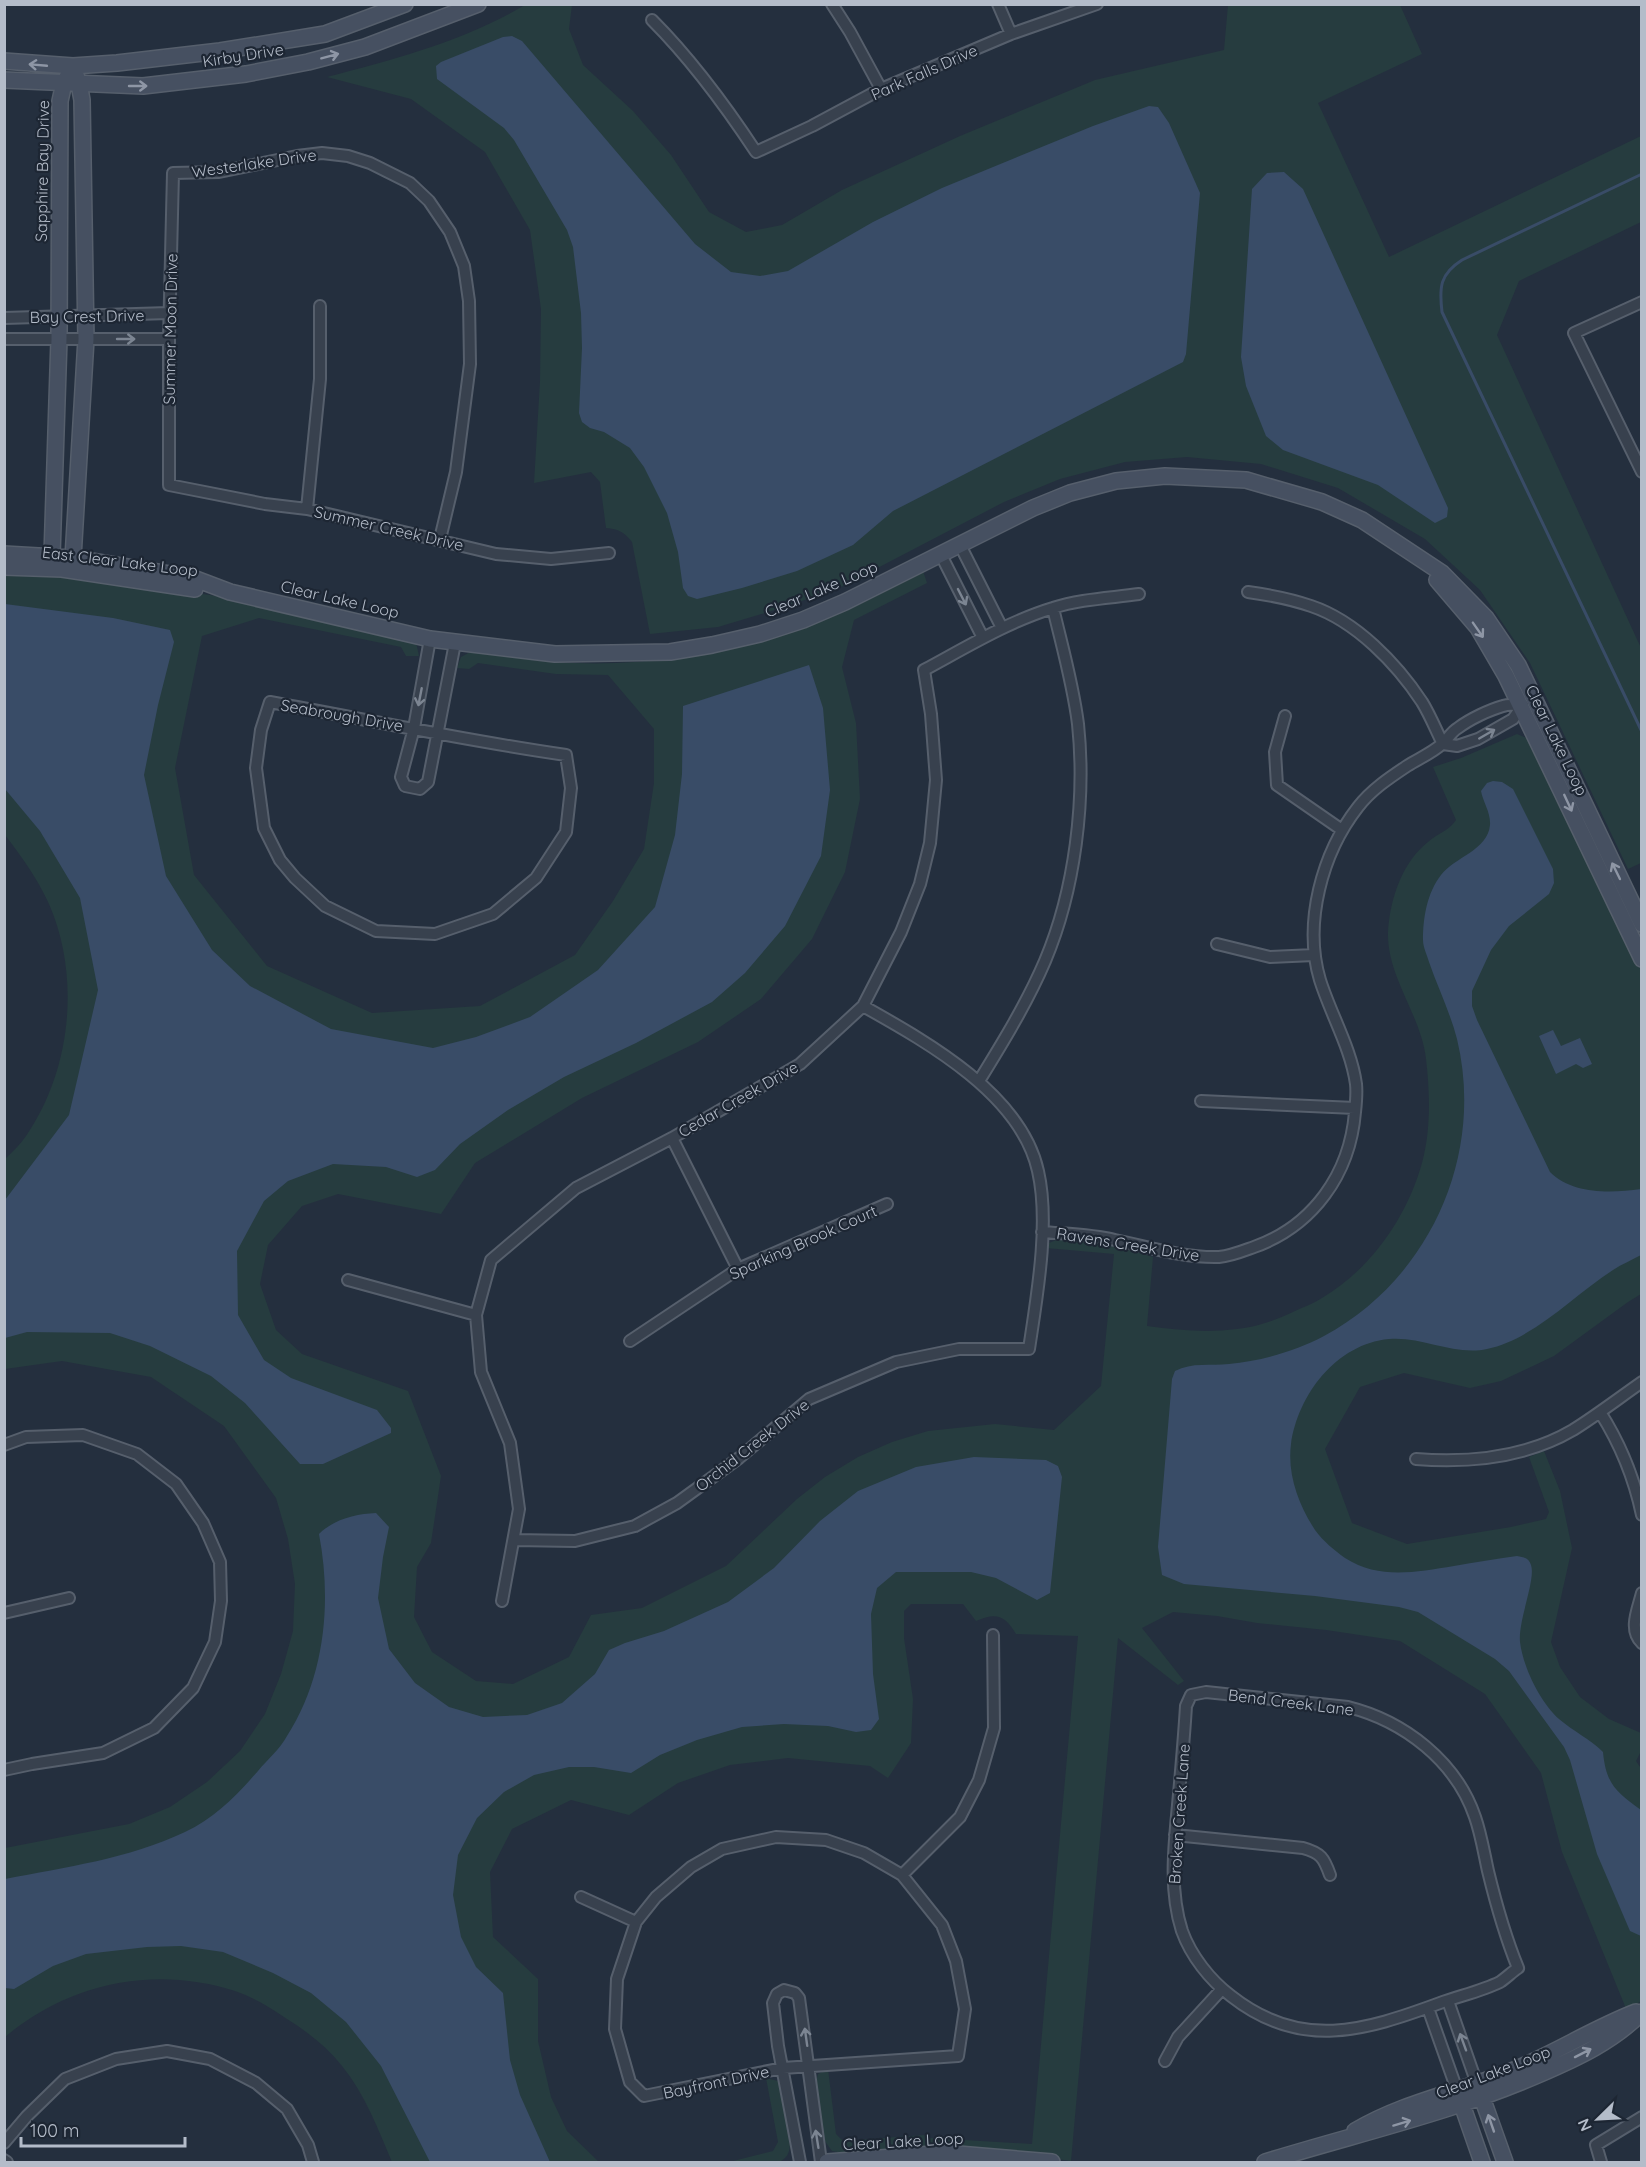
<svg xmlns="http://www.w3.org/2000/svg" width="1646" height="2167" font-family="Quicksand,sans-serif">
<rect width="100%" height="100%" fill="#242f3e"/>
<path fill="#263c3f" d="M525 5H572L569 29 583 65 633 111 671 155 709 212 746 232 782 225 842 190 888 169 960 136 1095 80 1224 50 1228 5H1400L1422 54 1318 103 1389 257 1641 136V222L1519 281 1497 335 1641 648V863L1628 869 1530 663 1480 590 1425 539 1338 488 1261 464 1187 457 1125 462 1060 479 1004 502 843 586 788 606 718 627 650 634 632 542C624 532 619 529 606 528L600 482 591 472 534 483 540 381 541 309 530 230 485 152 411 99 327 77C395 59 464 41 525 5Z
M923 571 927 583 854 620 842 667 856 723 860 799 845 872 812 939 761 999 698 1042 582 1098 475 1163 441 1214 338 1194 302 1206 268 1245 260 1284 276 1330 302 1354 408 1391 441 1476 431 1543 417 1567 414 1617 432 1652 476 1681 513 1684 569 1657 591 1615 642 1608 726 1566 797 1499 825 1477 858 1457 892 1442 928 1431 995 1424 1054 1430 1101 1386 1114 1254 1046 1248 1049 1243 1059 1239 1117 1246 1153 1257 1147 1326C1178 1330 1207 1333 1237 1329 1257 1327 1276 1320 1293 1312 1303 1307 1313 1304 1322 1298 1371 1269 1407 1217 1422 1163 1431 1130 1430 1093 1426 1059 1421 1012 1381 971 1389 921 1393 892 1404 861 1428 842 1438 833 1449 831 1456 820L1433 767 1461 758 1517 734 1529 739 1641 971V1294L1628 1302 1554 1356 1501 1381 1470 1388 1404 1373 1360 1387 1325 1449 1352 1523 1407 1544 1511 1527 1546 1519 1549 1512 1529 1457 1544 1451 1560 1491 1572 1548 1551 1642 1560 1667 1580 1697 1609 1719 1641 1733V1751L1636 1761 1642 1770 1641 2001 1627 2011 1562 1852 1541 1773 1485 1694 1400 1641 1326 1630 1257 1623 1217 1616 1173 1612 1142 1628 1184 1681 1178 1685 1118 1638 1071 2161C994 2148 920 2149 843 2153L832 2151 824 2140 816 2082 818 2074 828 2069 836 2134 843 2141 924 2135 931 2138 1032 2144 1078 1636 1016 1634C1005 1615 996 1612 976 1621L963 1604H911L904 1611V1638L913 1699 911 1743 888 1778 870 1766 788 1758 730 1765 678 1783 629 1815 571 1800 512 1829 490 1872 493 1937 538 1979V2041L551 2097 567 2131 599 2162H392C378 2129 365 2094 342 2066 327 2047 308 2032 287 2019 271 2008 253 1997 235 1991 154 1965 69 1983 5 2037V1848L129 1824 170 1807 207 1782 240 1751 265 1714 281 1674 293 1631 295 1584 288 1539 276 1498 224 1426 151 1377 62 1361 5 1369 4 1160C12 1152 20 1145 26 1136 71 1071 81 977 49 904 37 878 22 857 5 835V573H47L210 595 407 635 416 642 419 656H406L401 647 259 618 202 636 175 768 194 875 267 966 372 1013 480 1006 575 955 613 901 644 849 654 783V729L608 675 556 674 478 663 469 669 457 668 461 657 474 650C501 654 528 660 555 662 652 669 747 650 837 614 866 603 894 586 923 571Z
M766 2078 778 2081 782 2087 790 2145C789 2154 787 2158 779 2162H729L773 2151 778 2142Z"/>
<path fill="#394c67" d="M512 36 522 41 695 244 731 272 760 276 788 271 873 222 942 188 1093 126 1149 106 1158 107 1169 123 1200 193 1186 354 1183 362 893 511 853 545 797 571 742 588 697 599 688 596 683 588 678 552 667 513 644 467 630 448 604 432 590 428 582 422 579 413 582 348 581 313 573 247 567 230 514 140 504 128 437 79 436 66 441 62 503 37Z
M1284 172 1303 189 1448 508 1447 517 1435 523 1378 485 1283 450 1266 436 1246 386 1241 357 1252 189 1267 173Z
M5 604 113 618 170 630 174 642 158 705 144 775 166 876 212 950 250 986 331 1029 433 1048 476 1037 530 1017 598 970 655 907 675 835 682 774 683 706 809 665 823 708 830 790 821 856 785 926 745 973 712 1002 636 1043 564 1077 508 1110 460 1144 435 1170 417 1177 386 1167 333 1164 288 1181 264 1201 237 1251 238 1315 264 1360 291 1378 377 1410 391 1428V1433L323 1464H300L245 1403 211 1376 150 1346 110 1333 27 1332 5 1338V1200L69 1115 98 990 80 898 40 831 5 789Z
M1493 781 1502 782 1513 789 1553 869 1554 883 1549 894 1509 926 1491 950 1472 991V1006L1477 1020 1550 1172C1573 1195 1612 1193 1641 1189V1255C1632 1260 1622 1264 1613 1270 1574 1295 1534 1339 1487 1349 1454 1356 1422 1336 1389 1339 1336 1344 1298 1395 1291 1444 1287 1475 1299 1505 1315 1530 1323 1541 1334 1550 1345 1558 1380 1580 1415 1572 1454 1566 1475 1562 1496 1559 1517 1556 1523 1557 1529 1558 1531 1565 1536 1580 1518 1620 1520 1642 1523 1667 1540 1702 1559 1719 1573 1731 1590 1739 1603 1752 1606 1784 1616 1792 1641 1810V1936L1630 1931 1597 1854 1570 1760 1564 1747 1509 1671 1495 1659 1418 1612 1399 1607 1315 1596 1184 1584 1162 1575 1158 1547 1172 1379 1175 1371C1192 1362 1211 1366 1229 1364 1261 1361 1296 1351 1324 1336 1430 1279 1485 1155 1457 1039 1450 1012 1438 988 1429 962 1427 955 1423 947 1423 940 1423 918 1427 893 1441 875 1455 857 1488 850 1490 825 1491 813 1483 802 1481 791L1487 783Z
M1553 1030 1561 1046 1580 1038 1592 1064 1583 1068 1576 1064 1556 1074 1539 1036Z
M974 1457 1046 1460 1058 1466 1062 1477 1050 1593 1037 1600 996 1578 971 1572H896L877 1588 871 1614 873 1674 879 1719 871 1730 856 1732 828 1726 784 1724 742 1727 697 1740 660 1755 631 1773 594 1767H569L534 1775 504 1792 477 1818 458 1855 453 1895 461 1937 476 1967 503 1993 510 2060 520 2095 550 2162H430L381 2066 346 2022 311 1993 273 1973 223 1952 181 1946 147 1947 86 1954 53 1966 14 1989 5 1988V1879C66 1867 128 1859 185 1832 215 1818 237 1795 258 1771 267 1760 280 1749 287 1736 325 1677 332 1602 319 1534 334 1519 356 1514 376 1513L389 1527 383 1557 378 1598 389 1649 415 1683 449 1707 483 1717 527 1715 562 1703 595 1674 609 1650 625 1643 664 1631 728 1602 774 1568 820 1521 858 1491 916 1467Z"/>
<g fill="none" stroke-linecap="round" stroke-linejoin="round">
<path stroke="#394c67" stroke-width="3" d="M1642 174 1462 260C1440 274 1439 287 1442 312L1642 732"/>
<g stroke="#565f6c" stroke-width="14">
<path id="street" d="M832 4 850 32 881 89
M998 4 1011 34
M652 20C692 60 725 105 756 152L812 126 881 89 1011 34 1097 4
M1642 302 1574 333 1642 472
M4 318 169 313
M4 339H169
M307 509 320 379V306
M440 539 456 472 470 364 469 301 464 266 450 232 429 201 410 183 370 163 348 156 322 153 297 156 219 172 173 173 169 339V485L265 504 307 509 496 554 551 559 609 553
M960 545 1002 628
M941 555 983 638
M1248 592C1270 595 1291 599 1311 606 1356 621 1397 664 1422 702 1430 715 1436 730 1443 744
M430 639 414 728 401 777 405 786 420 789 428 782 455 643
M270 702C369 720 467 741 566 755L571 788 566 832 536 878 493 914 435 934 376 931 325 906 295 878 280 860 264 828 256 768 261 730Z
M1285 716 1275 752 1277 785 1342 830
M1443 744 1457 746 1478 739 1513 719 1523 705
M1217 944 1270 957 1314 955
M979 1081C1003 1042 1027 1003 1045 961 1075 890 1086 800 1078 724 1073 684 1062 646 1053 608
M1201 1101 1355 1108
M672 1138 738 1269
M1042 1232C1066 1234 1091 1234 1115 1240 1149 1247 1183 1258 1219 1257 1231 1256 1243 1251 1254 1247 1313 1226 1350 1174 1355 1112 1356 1103 1357 1093 1356 1084 1351 1048 1331 1015 1320 980 1303 923 1322 853 1358 807 1371 790 1389 778 1407 766 1418 759 1432 753 1442 744 1448 739 1451 732 1458 728 1470 719 1489 710 1503 706 1509 704 1516 705 1521 706
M348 1280 476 1315
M630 1341 738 1269 887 1204
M1600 1412C1621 1445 1634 1477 1642 1515
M4 1445 26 1437 83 1435 137 1454 176 1484 203 1523 220 1562 221 1601 215 1642 193 1688 154 1728 103 1753 32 1764 4 1770
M1416 1459C1469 1463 1527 1457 1573 1430 1597 1415 1619 1398 1642 1382
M514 1540 575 1541 635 1526 677 1503 739 1458 809 1399 896 1362 959 1349H1029C1037 1296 1050 1223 1038 1171 1021 1094 927 1042 863 1006
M1642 1593C1638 1609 1628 1630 1642 1643
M502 1601 519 1509 510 1443 481 1372 476 1315 491 1260 576 1188 672 1138 800 1064 863 1006 901 932 920 884 930 843 936 780 931 714 924 670C965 648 1007 622 1053 608 1080 599 1111 598 1139 594
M4 1613 69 1598
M1206 1692 1348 1707C1404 1721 1456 1761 1475 1817 1481 1834 1484 1853 1488 1871 1496 1904 1505 1936 1518 1968 1512 1972 1506 1978 1500 1982 1482 1991 1459 1996 1440 2003 1364 2031 1301 2051 1231 1996 1210 1980 1191 1956 1182 1931 1169 1891 1174 1847 1178 1805 1181 1772 1184 1739 1186 1706L1191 1695Z
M1175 1835 1303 1848C1321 1853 1324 1858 1330 1875
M776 1837 826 1840 864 1853 902 1875 942 1925 956 1961 965 2009 958 2056 783 2068 644 2096 630 2082 615 2029 617 1979 636 1922 656 1897 691 1867 722 1849Z
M902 1875 960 1817 979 1780 994 1728 993 1635
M581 1897 636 1922
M1448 2001 1477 2084
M1428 2008 1457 2090
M1165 2061 1178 2037 1222 1989
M4 2143 27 2116 65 2079 116 2059 167 2051 210 2059 256 2083 287 2109 308 2145 313 2162
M4 2160 7 2162
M800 2162 778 2046 773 2003 777 1994 784 1990 795 1993 799 1998 821 2162
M1601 2162 1596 2145 1642 2117"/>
</g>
<g stroke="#565f6c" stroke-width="18">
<path id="secondary" d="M4 61 73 66 117 63 220 51 325 34 405 4
M73 66 79 84 82 100 86 339 73 558 62 569 52 556 59 339 60 101 64 83Z
M4 80 143 86 246 74 308 62 365 47 478 4
M4 554 73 558 193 578 230 592 430 639 555 654 670 652 712 645 760 634 803 620 845 602 1033 508 1070 493 1116 481 1165 476 1246 480 1322 502 1362 520 1442 573 1486 618 1518 665 1642 924
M4 567 62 569 195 589
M1437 580 1478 628 1506 676 1642 959
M1479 2089 1505 2162
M1459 2096 1482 2162
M1355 2131C1407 2100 1466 2091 1521 2067 1560 2050 1597 2027 1636 2012
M827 2162 946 2153 1052 2162
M1265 2162C1359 2133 1450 2113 1540 2074 1577 2058 1614 2041 1642 2012"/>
</g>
<use href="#street" stroke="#38414e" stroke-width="10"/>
<use href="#secondary" stroke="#465061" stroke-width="15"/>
</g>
<defs><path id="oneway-shaft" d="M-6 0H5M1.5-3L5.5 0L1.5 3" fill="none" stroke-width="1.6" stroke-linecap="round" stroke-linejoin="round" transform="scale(1.5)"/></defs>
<g stroke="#8e96a5">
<use href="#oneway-shaft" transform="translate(330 56) rotate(-15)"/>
<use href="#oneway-shaft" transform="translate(38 65) rotate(-175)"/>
<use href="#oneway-shaft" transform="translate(138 86)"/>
<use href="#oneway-shaft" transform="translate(1478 630) rotate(55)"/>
<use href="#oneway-shaft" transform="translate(1568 803) rotate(65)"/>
<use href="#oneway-shaft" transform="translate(1616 871) rotate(-116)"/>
<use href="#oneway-shaft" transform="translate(1583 2053) rotate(-27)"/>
<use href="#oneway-shaft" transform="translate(1402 2123) rotate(-17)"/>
<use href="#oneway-shaft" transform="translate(1491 2123) rotate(-109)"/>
</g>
<g stroke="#7c8592">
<use href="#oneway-shaft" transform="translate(126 339)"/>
<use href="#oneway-shaft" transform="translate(962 597) rotate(63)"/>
<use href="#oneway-shaft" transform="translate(420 697) rotate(101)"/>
<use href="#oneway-shaft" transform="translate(1487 734) rotate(-30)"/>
<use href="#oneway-shaft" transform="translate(806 2037) rotate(-98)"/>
<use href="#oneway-shaft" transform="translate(1463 2042) rotate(-110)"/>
<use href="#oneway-shaft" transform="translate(817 2139) rotate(-99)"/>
</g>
<g text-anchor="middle" stroke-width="4.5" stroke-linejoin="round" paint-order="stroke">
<g font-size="16" fill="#b4bcc9" stroke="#1d2633">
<text transform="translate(243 55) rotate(-9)" y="6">Kirby Drive</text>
<text transform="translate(924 72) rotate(-24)" y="6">Park Falls Drive</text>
<text transform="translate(254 163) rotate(-8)" y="6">Westerlake Drive</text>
<text transform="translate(42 171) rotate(-89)" y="6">Sapphire Bay Drive</text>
<text transform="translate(87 316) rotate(-1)" y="6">Bay Crest Drive</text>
<text transform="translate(170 329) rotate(-89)" y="6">Summer Moon Drive</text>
<text transform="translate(389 528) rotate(13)" y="6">Summer Creek Drive</text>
<text transform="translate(120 561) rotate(7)" y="6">East Clear Lake Loop</text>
<text transform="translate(821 589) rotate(-23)" y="6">Clear Lake Loop</text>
<text transform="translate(340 599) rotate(13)" y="6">Clear Lake Loop</text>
<text transform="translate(342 715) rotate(10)" y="6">Seabrough Drive</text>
<text transform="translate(1557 740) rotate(64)" y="6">Clear Lake Loop</text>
<text transform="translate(738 1099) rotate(-30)" y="6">Cedar Creek Drive</text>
<text transform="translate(803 1242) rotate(-24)" y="6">Sparking Brook Court</text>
<text transform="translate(1128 1244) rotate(9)" y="6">Ravens Creek Drive</text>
<text transform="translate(752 1445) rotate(-38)" y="6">Orchid Creek Drive</text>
<text transform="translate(1291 1702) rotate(7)" y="6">Bend Creek Lane</text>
<text transform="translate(1179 1814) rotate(-86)" y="6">Broken Creek Lane</text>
<text transform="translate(1493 2072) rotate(-21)" y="6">Clear Lake Loop</text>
<text transform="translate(716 2082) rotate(-12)" y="6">Bayfront Drive</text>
<text transform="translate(903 2141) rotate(-3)" y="6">Clear Lake Loop</text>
</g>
</g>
<rect width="1646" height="2167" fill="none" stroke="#b4bcc9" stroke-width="12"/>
<g transform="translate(1598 2119) rotate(246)" stroke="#1d2633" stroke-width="4.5" paint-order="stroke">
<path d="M0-4.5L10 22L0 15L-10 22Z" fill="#b4bcc9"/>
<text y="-9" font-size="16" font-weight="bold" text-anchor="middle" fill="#b4bcc9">N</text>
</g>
<path d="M21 2137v9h164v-9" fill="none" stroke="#b4bcc9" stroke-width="3"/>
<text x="30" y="2137" font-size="18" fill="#b4bcc9" stroke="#1d2633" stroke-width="4.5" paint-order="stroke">100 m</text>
</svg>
